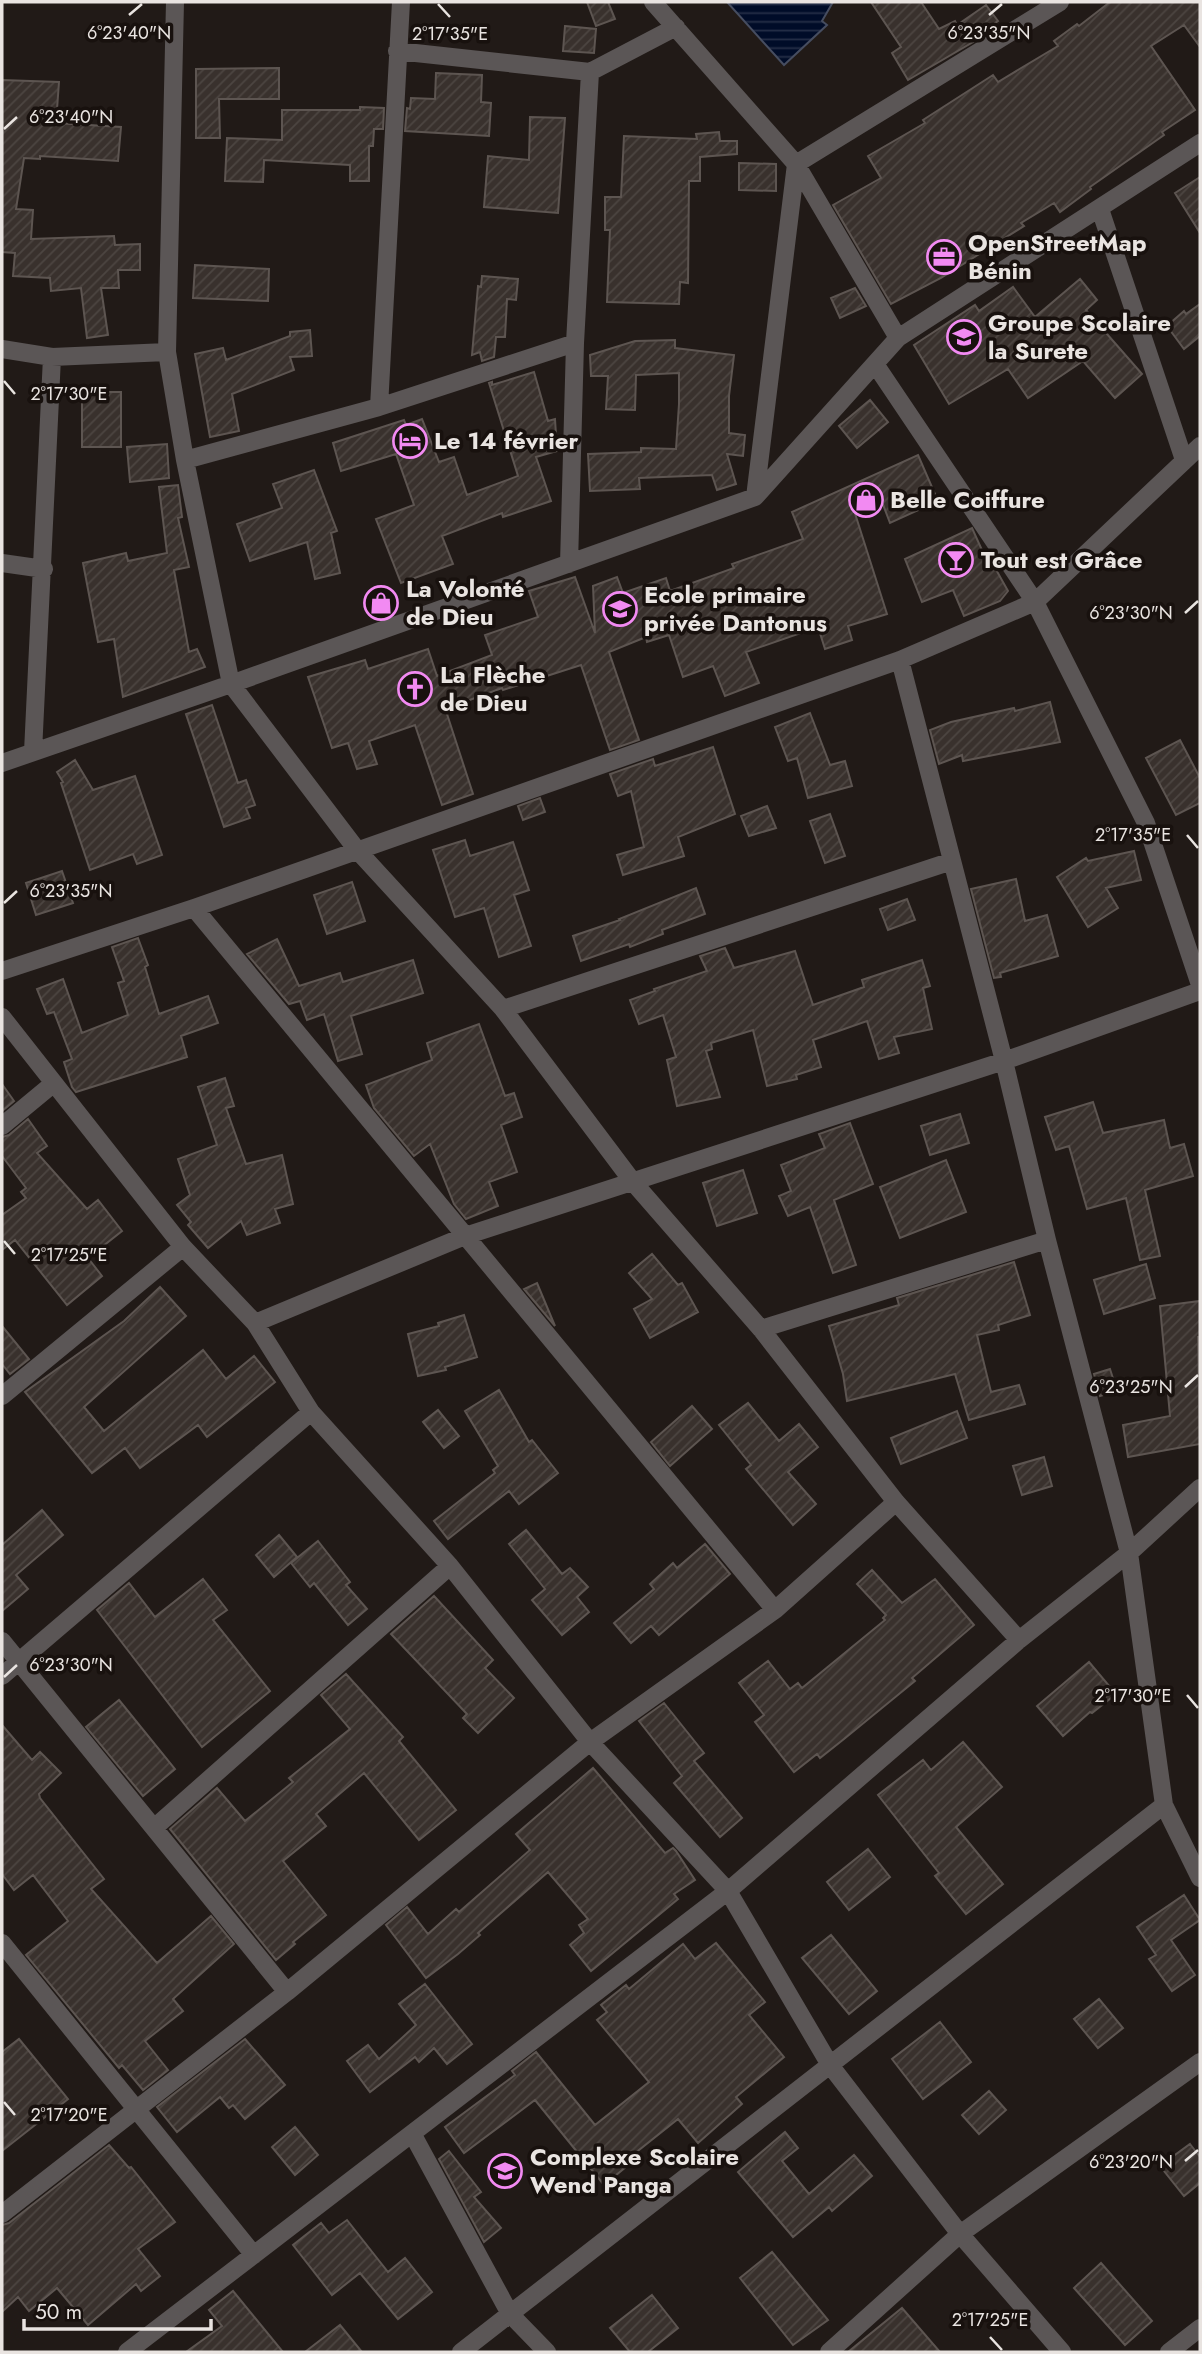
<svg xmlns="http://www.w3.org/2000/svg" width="1202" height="2354" font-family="Jost,sans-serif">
<defs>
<pattern id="water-rules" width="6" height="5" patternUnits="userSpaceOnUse" patternTransform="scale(1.75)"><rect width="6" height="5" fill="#000c28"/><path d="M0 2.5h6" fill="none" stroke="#252f47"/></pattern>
<pattern id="building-hatch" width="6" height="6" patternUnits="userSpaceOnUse" patternTransform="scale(1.75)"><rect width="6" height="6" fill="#39312d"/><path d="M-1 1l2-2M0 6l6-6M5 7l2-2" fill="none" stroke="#4c4541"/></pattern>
</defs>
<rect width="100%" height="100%" fill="#211a17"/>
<path fill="url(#water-rules)" stroke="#464d60" stroke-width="2" d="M727 2H833L822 21 827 25 784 65Z"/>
<path fill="url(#building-hatch)" stroke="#5d5551" stroke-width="2" d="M587 2H608L615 19 596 26Z
M871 2H921L939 29 955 21 957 25 986 5 998 21 972 39 973 42 908 80 892 53 901 47Z
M1110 2H1200V47L1184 25 1151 46 1195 110 1162 132 1164 135 1090 187 1091 189 1060 212 1054 203 1021 223 1024 226 941 278 891 304 833 205 881 178 868 156 925 123 923 120 993 75 998 82 1058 46 1054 41 1077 24 1079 26Z
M565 26 596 29 594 53 563 51Z
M279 68V99H219L220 138H196V69Z
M436 73 482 75 481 102 491 103 489 136 405 131 407 108 410 109 411 98 435 99Z
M2 80 59 82 56 123 121 127 118 161 40 156V159L24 158 16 209 33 210 31 239 114 236 115 245 140 244V270H118L119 288H101L108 335 87 338 81 288 51 291 50 278 13 276 15 253 2 252Z
M360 107 384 108 383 129H374L373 146H369V181H350V165L264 160 263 182 225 181 227 138 282 140V110H360Z
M530 117 565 118 558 213 484 207 488 156 529 160Z
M719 132 720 141H737V154L700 157V181H689L688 283 680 282 679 304 607 302 610 230H605V197H621L624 136 697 139 696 134Z
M739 163 776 164V191L739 190Z
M1200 177V233L1175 193Z
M195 265 269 269 268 301 193 298Z
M482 276 518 279 516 300 507 299 505 337H496L494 357 482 361 480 352 472 355 478 286 481 287Z
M1080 279 1097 300 1086 310 1142 374 1115 398 1083 361 1028 398 1008 369 949 404 914 345 975 305 979 311 1013 287 1035 317Z
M855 288 866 306 840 318 831 298Z
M1200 304V336L1184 349 1167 326 1184 311 1186 314Z
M310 330 312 356 290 357 294 370 232 394 239 431 210 437 195 354 223 348 226 360 290 336V332Z
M675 340V348L734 355 729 396V433L745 435 743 456 727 454 736 484 717 490 712 475 639 478 640 489 590 491 588 454 641 452V448L676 449 679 404V373L636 375 635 410 606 409 608 376H591L590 355 635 341Z
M534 372 548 421 555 419 557 451 536 457 551 501 503 517 502 513 442 536 453 564 401 583 376 519 414 505 396 454 341 471 333 443 404 420 406 425 422 419 439 462 454 457 467 495 518 476 489 383 492 382V385Z
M82 392H121V447H82Z
M870 400 888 422 857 448 839 426Z
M167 444 169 478 130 482 127 447Z
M918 455 938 501 890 523 879 494 852 504 887 614 848 626 852 640 825 649 818 627 746 652 759 683 725 696 713 666 683 677 669 635 647 642 646 637 609 652 639 740 610 750 581 665 503 690 502 688 448 708 449 713 447 714 473 794 442 805 415 725 369 741 377 764 357 769 348 743 332 748 308 677 365 660 368 669 428 649 437 676 492 655 485 635 538 617 529 591 575 577 595 633 593 586 617 577 623 593 666 578 670 591 734 568 732 564 803 539 792 512Z
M314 470 337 531 331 533 340 573 315 579 307 542 250 561 237 524 282 508 273 484Z
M178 485 182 517 178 518 189 567 174 570 189 652 197 649 205 667 123 697 114 639 98 642 83 563 126 553 128 561 167 553 159 487Z
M972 528 990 568 994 566 1008 591 1000 601 964 616 953 590 922 602 905 559Z
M1050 702 1060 742 963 761 962 755 939 764 930 730 951 722 1014 708 1015 711Z
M212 705 238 783 246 780 255 805 246 808 250 818 224 827 186 714Z
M810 713 830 765 845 761 852 786 808 798 797 758 788 761 775 727Z
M1180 740 1200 778V803L1176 815 1146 758Z
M713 747 735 814 678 837 684 856 623 875 617 855 644 847 631 791 618 796 610 774 653 759 655 766Z
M75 760 93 790 135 776 162 855 137 864 133 854 90 870 61 783 63 782 57 772Z
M540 798 545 812 523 820 518 806Z
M767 806 776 828 749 836 741 816Z
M830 814 845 856 825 863 810 821Z
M465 840 470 856 513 842 529 890 514 895 531 946 499 957 484 908 455 917 433 850Z
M1134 851 1141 880 1106 888 1118 908 1088 927 1057 877 1086 858 1088 861Z
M62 871 73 903 36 915 26 883Z
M1016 879 1025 921 1047 915 1058 956 1000 973 1001 977 994 978 971 889Z
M352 882 365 921 327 934 314 895Z
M696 888 705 914 662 930 663 934 630 947 629 944 581 961 573 936 620 920 619 919Z
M907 899 915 920 888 930 880 909Z
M138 938 148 965 145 967 159 1014 208 996 218 1023 181 1036 187 1057 76 1092 72 1087 64 1062 72 1059 54 1012 47 1014 37 989 63 979 82 1033 128 1015 118 983 124 981 112 947Z
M277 939 299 986 340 973 343 982 413 960 423 993 351 1016 362 1054 338 1061 324 1014 307 1020 300 1001 289 1004 247 954Z
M725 948 734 968 795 951 813 1005 864 987 862 980 922 960 930 986 923 988 932 1029 894 1037 899 1053 879 1059 867 1021 813 1040 821 1067 796 1075 797 1079 767 1086 753 1030 711 1043 712 1049 706 1051 720 1097 677 1106 667 1060 676 1057 663 1015 639 1024 630 1000 655 991 654 989 707 971 700 956Z
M479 1024 505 1096 514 1093 522 1117 501 1125 517 1172 489 1182 498 1206 466 1219 454 1204 430 1144 414 1156 374 1108 366 1085 432 1060 427 1043Z
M225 1078 234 1106 226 1108 246 1164 282 1155 293 1204 275 1209 280 1223 247 1235 241 1221 208 1248 188 1225 191 1222 177 1205 190 1195 178 1159 217 1145 198 1087Z
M2 1084 14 1101 2 1111Z
M1093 1102 1103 1133 1164 1120 1170 1148 1184 1144 1193 1176 1145 1190 1160 1256 1140 1260 1126 1198 1087 1209 1069 1146 1056 1150 1045 1117Z
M960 1114 969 1143 930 1155 921 1126Z
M28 1119 47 1146 37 1153 87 1209 98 1200 122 1231 88 1258 102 1276 67 1305 15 1240 2 1250V1215L26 1198 21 1192 26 1188 2 1156V1137L9 1135Z
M850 1123 873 1184 834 1200 856 1265 833 1273 810 1207 788 1216 779 1196 791 1191 781 1165 825 1148 819 1134Z
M946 1160 966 1212 900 1238 880 1187Z
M743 1170 757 1213 717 1226 703 1183Z
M652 1254 678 1285 682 1283 698 1312 650 1338 634 1309 652 1299 629 1273Z
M1014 1262 1030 1315 998 1325 999 1330 977 1335 991 1392 1019 1385 1025 1404 969 1420 955 1374 847 1401 843 1374 829 1326 899 1305 897 1298Z
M1146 1264 1155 1298 1104 1314 1094 1280Z
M537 1283 555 1326 524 1289Z
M160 1287 186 1316 84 1407 104 1431 203 1350 226 1379 254 1356 275 1382 207 1437 198 1425 140 1468 125 1448 92 1473 25 1392 124 1321Z
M1200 1301V1337H1198L1200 1444 1128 1457 1123 1425 1170 1416 1160 1306Z
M464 1315 477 1357 445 1367 446 1370 418 1376 408 1334 439 1326 438 1323Z
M2 1326 29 1359 10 1374 2 1364Z
M1110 1369 1117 1391 1100 1396 1094 1374Z
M499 1390 529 1442 532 1440 558 1473 519 1504 509 1491 448 1539 434 1521 495 1473 493 1470 498 1466 465 1411Z
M748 1403 779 1441 799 1424 818 1447 788 1472 816 1504 793 1525 746 1469 751 1465 719 1425Z
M692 1406 712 1429 670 1466 651 1442Z
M438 1410 459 1436 444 1448 423 1422Z
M957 1411 967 1438 901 1464 891 1438Z
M1044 1457 1052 1486 1022 1495 1013 1466Z
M42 1510 63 1535 16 1575 28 1589 2 1611V1545Z
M526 1530 562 1574 570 1568 588 1587 577 1597 589 1612 562 1635 532 1600 545 1589 509 1544Z
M279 1535 297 1557 274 1577 256 1555Z
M318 1541 350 1582 346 1585 367 1609 348 1625 314 1583 310 1587 291 1563Z
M705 1544 730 1574 659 1635 651 1626 631 1643 614 1623 654 1589 650 1584 673 1563 677 1568Z
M872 1570 902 1603 935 1579 974 1625 912 1678 915 1681 844 1739 820 1758 817 1754 794 1772 755 1722 764 1715 739 1683 768 1661 790 1689 798 1683 802 1688 885 1620 883 1618 886 1615 857 1584Z
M203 1579 227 1610 213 1620 270 1691 202 1747 97 1610 129 1583 155 1617Z
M434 1596 493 1660 485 1668 514 1698 478 1733 463 1718 467 1714 391 1634Z
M1089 1662 1116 1694 1092 1713 1090 1712 1063 1736 1037 1706Z
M346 1674 403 1737 399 1741 456 1810 419 1840 364 1773 316 1814 326 1826 283 1861 326 1915 293 1942 295 1944 276 1960 170 1829 217 1788 245 1821 293 1782 289 1778 350 1729 321 1695Z
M119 1700 175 1769 143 1796 86 1727Z
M664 1703 704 1753 694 1761 742 1818 720 1837 674 1783 682 1776 639 1721Z
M2 1725 32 1760 40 1752 61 1773 39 1794 40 1798 104 1879 91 1889 157 1963 211 1916 234 1944 173 1999 183 2011 145 2041 168 2070 143 2090 122 2065 119 2068 26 1955 68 1921 33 1875 14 1890 2 1874Z
M963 1742 1002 1787 956 1827 1003 1884 966 1914 935 1876 939 1873 878 1795 923 1760 931 1770Z
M593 1768 665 1853 673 1848 676 1851 695 1880 674 1894 678 1899 591 1971 570 1945 584 1933 579 1925 588 1919 548 1872 478 1933 480 1935 458 1954 426 1978 386 1925 407 1907 428 1934 456 1909 459 1912 530 1850 516 1834Z
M868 1849 890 1877 849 1910 827 1882Z
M1184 1895 1200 1920 1171 1940 1195 1975 1172 1991 1149 1959 1156 1955 1137 1927Z
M831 1935 877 1991 849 2014 802 1958Z
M716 1943 765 2002 749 2015 784 2057 736 2097 742 2104 698 2143 678 2119 624 2162 627 2166 604 2185 535 2100 464 2153 445 2127 515 2075 512 2071 536 2052 595 2125 649 2082 597 2020 607 2012 601 2005 626 1985 629 1989 683 1944 695 1959Z
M425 1984 472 2044 447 2064 434 2048 419 2062 415 2057 370 2092 347 2061 368 2045 379 2059 416 2025 399 2004Z
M1099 1999 1123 2028 1098 2048 1074 2019Z
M940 2022 971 2062 923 2099 892 2059Z
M19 2039 68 2099 2 2151V2052Z
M245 2039 285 2085 245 2119 233 2105 229 2108 220 2097 177 2132 157 2107Z
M989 2091 1006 2110 979 2134 962 2115Z
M295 2127 318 2155 295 2175 272 2147Z
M785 2132 798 2148 782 2161 809 2194 854 2155 872 2176 832 2211 829 2207 793 2237 738 2172Z
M1190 2144 1200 2157V2183L1184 2196 1160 2166Z
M109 2145 129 2168 131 2167 175 2222 138 2249 160 2276 141 2291 136 2284 88 2325 57 2288 29 2311 18 2297 2 2312V2225L9 2223Z
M449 2151 481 2192 474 2197 501 2228 484 2242 439 2159Z
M347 2220 388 2272 405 2258 432 2292 398 2319 360 2273 332 2295 293 2245 321 2223 329 2233Z
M772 2252 828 2320 793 2345 740 2278Z
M1101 2263 1152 2321 1125 2345 1074 2288Z
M233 2291 283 2352H186L222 2326 209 2310Z
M652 2295 678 2328 648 2352H630L610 2328Z
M902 2308 940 2352H848Z
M340 2325 362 2352H305Z"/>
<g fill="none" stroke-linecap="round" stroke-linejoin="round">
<path stroke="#5b5656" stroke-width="18" d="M175 2 167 352 185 460 231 684 357 850 503 1009 633 1182 761 1329 896 1502 1019 1640
M653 2 796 164 898 338
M397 51 590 72 676 27
M796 164 1060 2
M1100 209 1184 460
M2 349 52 357 167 352
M875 364 1035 602 1146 823 1200 985
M379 407 401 2
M185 460 379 407 575 343
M755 497 796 164
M2 563 44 569
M569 564 575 343 590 72
M900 660 1004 1061 1047 1240 1129 1553 1164 1805 1200 1878
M33 752 52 357
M2 763 231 684 755 497 898 338 1200 143
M194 908 775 1610
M2 971 194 908 900 660 1035 602 1200 446
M503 1009 952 861
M2 1017 183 1247 255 1323 311 1412 450 1566 590 1742 728 1891 830 2065 960 2234 1062 2352
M2 1126 54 1083
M255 1323 465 1236 1004 1061 1200 991
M761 1329 1047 1240
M2 1396 183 1247
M2 1641 287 1992
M2 1676 311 1412
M154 1828 450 1566
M2 1943 254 2255
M413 2135 510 2314 547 2352
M2 2214 287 1992 590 1742 775 1610 896 1502
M127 2352 728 1891 1019 1640 1129 1553 1200 1488
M461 2352 1164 1805
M829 2352 960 2234 1200 2062
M1169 2352 1200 2328"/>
</g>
<path fill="none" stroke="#e9e4e1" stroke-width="2.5" d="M438 4 450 17M129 15 142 4M989 15 1002 4M4 129 17 117M4 381 15 394M1185 613 1198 601M1187 835 1198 848M4 903 17 891M4 1241 15 1254M1185 1387 1198 1375M4 1677 17 1665M1187 1695 1198 1708M4 2102 15 2115M1185 2161 1198 2150M990 2337 1002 2350"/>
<defs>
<g id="office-ring" transform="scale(1.75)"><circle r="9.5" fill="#18110e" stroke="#f28af2" stroke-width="1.5"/><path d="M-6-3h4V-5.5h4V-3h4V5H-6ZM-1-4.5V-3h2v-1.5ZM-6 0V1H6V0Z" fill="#f28af2"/></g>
<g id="school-ring" transform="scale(1.75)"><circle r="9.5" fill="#18110e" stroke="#f28af2" stroke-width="1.5"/><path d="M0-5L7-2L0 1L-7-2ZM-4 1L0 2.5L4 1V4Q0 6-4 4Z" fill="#f28af2"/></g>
<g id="hotel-ring" transform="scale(1.75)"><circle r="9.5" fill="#18110e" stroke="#f28af2" stroke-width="1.5"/><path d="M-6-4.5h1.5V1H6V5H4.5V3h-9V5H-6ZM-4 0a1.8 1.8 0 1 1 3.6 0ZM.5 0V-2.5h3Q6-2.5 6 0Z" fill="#f28af2"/></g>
<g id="shop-ring" transform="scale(1.75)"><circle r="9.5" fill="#18110e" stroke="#f28af2" stroke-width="1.5"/><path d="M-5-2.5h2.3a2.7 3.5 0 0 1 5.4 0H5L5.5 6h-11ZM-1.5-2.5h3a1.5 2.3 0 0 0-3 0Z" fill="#f28af2"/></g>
<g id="bar-ring" transform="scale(1.75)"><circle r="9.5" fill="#18110e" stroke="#f28af2" stroke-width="1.5"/><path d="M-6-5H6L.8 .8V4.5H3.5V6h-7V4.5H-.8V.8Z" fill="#f28af2"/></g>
<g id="church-ring" transform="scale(1.75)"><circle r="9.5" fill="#18110e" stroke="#f28af2" stroke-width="1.5"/><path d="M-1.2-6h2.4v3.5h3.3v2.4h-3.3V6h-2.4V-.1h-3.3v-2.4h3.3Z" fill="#f28af2"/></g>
</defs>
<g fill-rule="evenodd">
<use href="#office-ring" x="944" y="257"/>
<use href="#school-ring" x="964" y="337"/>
<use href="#hotel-ring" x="410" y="441"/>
<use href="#shop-ring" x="866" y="500"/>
<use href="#bar-ring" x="956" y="560"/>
<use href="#shop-ring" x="381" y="603"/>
<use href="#school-ring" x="620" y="609"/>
<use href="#church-ring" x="415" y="689"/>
<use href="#school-ring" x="505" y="2171"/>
</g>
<g text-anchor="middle" stroke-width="7" stroke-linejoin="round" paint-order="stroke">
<g font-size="24" font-weight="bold" fill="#e9e4e1" stroke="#18110e" text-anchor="start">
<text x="968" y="251">OpenStreetMap<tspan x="968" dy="28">Bénin</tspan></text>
<text x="988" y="331">Groupe Scolaire<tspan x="988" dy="28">la Surete</tspan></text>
<text x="434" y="449">Le 14 février</text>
<text x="890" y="508">Belle Coiffure</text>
<text x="981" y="568">Tout est Grâce</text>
<text x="406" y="597">La Volonté<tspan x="406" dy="28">de Dieu</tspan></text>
<text x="644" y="603">Ecole primaire<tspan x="644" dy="28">privée Dantonus</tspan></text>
<text x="440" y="683">La Flèche<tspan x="440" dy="28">de Dieu</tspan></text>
<text x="530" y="2165">Complexe Scolaire<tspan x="530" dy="28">Wend Panga</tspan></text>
</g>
</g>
<g font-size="18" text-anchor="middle" fill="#e9e4e1" stroke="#18110e" stroke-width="7" stroke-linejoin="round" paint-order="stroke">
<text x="129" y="39">6°23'40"N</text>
<text x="989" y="39">6°23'35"N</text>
<text x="450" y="40">2°17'35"E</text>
<text x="71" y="123">6°23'40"N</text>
<text x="69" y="400">2°17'30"E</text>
<text x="1131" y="619">6°23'30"N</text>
<text x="1133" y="841">2°17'35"E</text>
<text x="71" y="897">6°23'35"N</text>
<text x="69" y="1261">2°17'25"E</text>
<text x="1131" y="1393">6°23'25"N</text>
<text x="71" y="1671">6°23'30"N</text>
<text x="1133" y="1702">2°17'30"E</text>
<text x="69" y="2121">2°17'20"E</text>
<text x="1131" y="2168">6°23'20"N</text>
<text x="990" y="2326">2°17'25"E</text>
</g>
<rect width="1202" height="2354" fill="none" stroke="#e9e4e1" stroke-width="7"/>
<path d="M24 2319v10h187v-10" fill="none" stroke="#e9e4e1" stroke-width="3.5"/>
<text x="35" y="2319" font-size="21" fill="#e9e4e1" stroke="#18110e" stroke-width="5" paint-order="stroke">50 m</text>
</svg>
